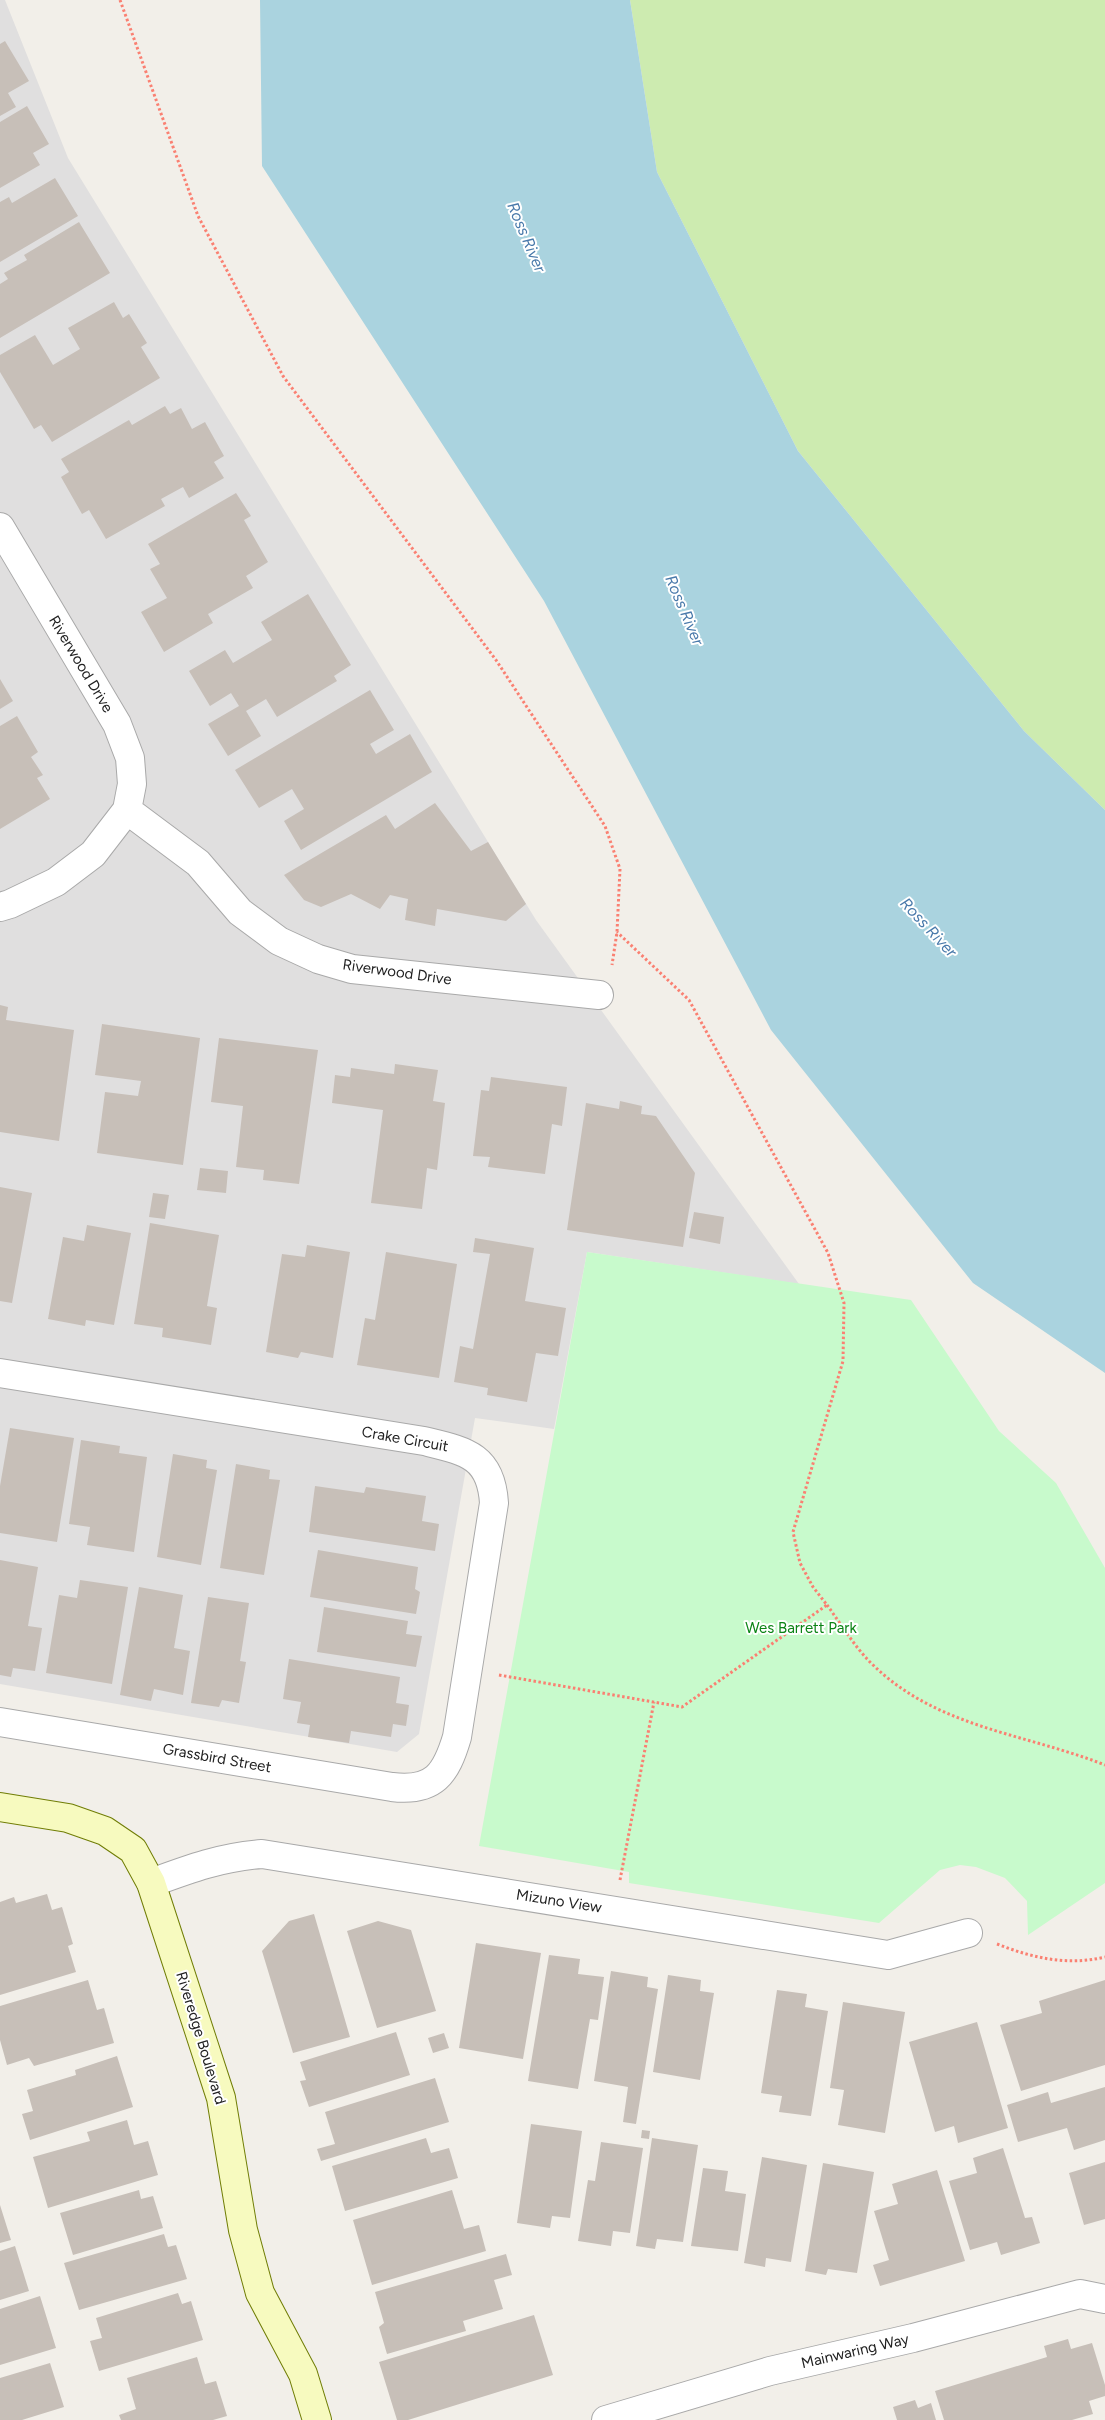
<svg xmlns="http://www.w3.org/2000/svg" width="1105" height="2420" font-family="Figtree,sans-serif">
<rect width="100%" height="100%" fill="#f2efe9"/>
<path fill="#e0dfdf" d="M0 0H5L68 158 536 920 799 1284 587 1252 554 1429 475 1418 419 1734 397 1752 0 1684Z"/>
<path fill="#cdebb0" d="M630 0H1105V810L1024 731 798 451 657 172Z"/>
<path fill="#c8facc" d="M587 1252 911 1300 999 1431 1056 1483 1105 1568V1883L1028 1935 1027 1901 1005 1878 976 1867 960 1865 940 1870 879 1923 629 1883V1872L479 1846Z"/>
<path fill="#aad3df" d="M260 0H630L657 172 798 451 1024 731 1105 810V1373L973 1283 771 1030 544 601 262 166Z"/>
<path fill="#c7bfb8" d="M5 41 29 81 8 93 16 107 0 116V44Z
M27 106 49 144 33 153 40 165 0 188V122Z
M55 178 78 216 0 262V202L9 197 12 203Z
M79 222 110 273 0 338V284L8 279 4 273 27 260 24 255Z
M114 302 123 318 129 314 147 343 141 347 160 378 52 442 41 425 34 429 0 372V355L35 335 53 365 80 349 68 328Z
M165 406 170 414 181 408 192 429 205 422 224 456 214 462 224 478 189 498 183 487 161 499 165 506 106 539 89 510 82 514 61 477 69 472 61 459 129 420 132 425Z
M236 493 251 516 244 520 268 562 246 576 253 588 208 614 213 623 164 652 141 612 167 598 150 569 160 564 148 544Z
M308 594 351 665 334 676 337 681 277 717 266 699 246 711 261 736 228 756 208 724 239 706 231 693 210 706 189 671 225 650 233 663 272 640 261 622Z
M0 679 13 701 0 709Z
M370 690 394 730 370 744 376 754 410 734 432 772 301 850 284 821 304 809 292 789 259 808 235 770Z
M17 716 38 752 31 757 43 775 37 778 50 799 0 829V726Z
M435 803 471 851 488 842 526 904 506 921 437 909 435 926 405 920 408 899 390 895 380 909 351 894 321 907 304 900 284 875 386 815 395 829Z
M0 1005 8 1007 6 1020 74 1030 59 1141 0 1132Z
M102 1024 200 1038 183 1165 97 1153 105 1092 138 1096 141 1081 95 1075Z
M219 1038 318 1050 299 1184 263 1180 264 1170 236 1167 243 1106 211 1102Z
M395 1064 438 1070 433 1101 445 1103 437 1170 427 1168 422 1209 371 1203 383 1110 332 1103 335 1075 350 1077 351 1068 394 1074Z
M491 1077 567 1087 562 1126 552 1124 545 1174 488 1167 490 1157 473 1156 481 1090 489 1091Z
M620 1101 642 1106 641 1114 656 1116 695 1173 683 1247 567 1230 586 1103 619 1109Z
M200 1168 228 1171 226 1193 197 1190Z
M0 1187 32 1193 12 1303 0 1301Z
M153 1193 169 1195 165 1219 149 1217Z
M694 1212 724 1217 720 1244 689 1238Z
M150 1223 219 1235 207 1306 217 1308 211 1345 162 1337 163 1328 134 1324Z
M87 1225 131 1233 114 1325 86 1320 85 1326 48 1319 63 1237 84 1241Z
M475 1238 534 1248 525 1301 566 1308 558 1356 536 1353 527 1402 487 1395 488 1388 454 1382 460 1346 473 1349 490 1254 473 1252Z
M307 1245 350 1252 333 1358 301 1352 298 1358 266 1352 282 1254 305 1257Z
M386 1252 457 1264 439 1378 357 1365 365 1318 375 1320Z
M10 1428 74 1438 57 1542 0 1533V1486Z
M81 1440 120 1446 119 1453 147 1457 134 1552 87 1545 90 1527 69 1524Z
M173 1454 207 1460 206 1468 217 1470 201 1565 157 1557Z
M236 1464 270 1470 269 1479 280 1480 264 1575 220 1568Z
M315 1486 364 1493 366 1487 426 1496 422 1521 439 1524 435 1551 309 1532Z
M318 1550 418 1567 415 1589 420 1592 416 1614 310 1597Z
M0 1560 38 1567 28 1626 42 1628 35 1671 13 1668 11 1677 0 1675Z
M80 1580 128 1587 112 1684 46 1673 59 1595 77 1598Z
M139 1587 183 1595 174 1648 190 1651 183 1695 154 1689 151 1701 120 1695Z
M208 1597 249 1603 240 1661 246 1662 239 1703 222 1700 219 1707 191 1703Z
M324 1607 408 1621 406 1634 422 1636 416 1667 317 1652Z
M289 1659 400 1677 396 1703 409 1705 406 1726 393 1724 391 1737 351 1731 349 1743 308 1737 310 1725 297 1723 301 1702 283 1699Z
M47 1894 52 1910 62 1907 73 1944 68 1946 76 1972 0 1995V1902L14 1897 16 1903Z
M314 1914 350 2037 293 2053 262 1951 289 1921Z
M378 1921 411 1930 436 2011 377 2028 347 1931Z
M476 1943 541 1953 523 2059 459 2048Z
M549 1955 580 1959 578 1974 604 1977 598 2020 590 2019 578 2089 528 2081Z
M611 1971 648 1977 647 1987 658 1989 636 2124 623 2122 628 2087 594 2081Z
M668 1975 701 1980 700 1991 714 1993 700 2080 653 2072Z
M88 1980 97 2010 104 2008 114 2043 34 2066 29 2058 7 2065 0 2040V2006Z
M1105 1980V2065L1021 2091 1000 2025 1042 2013 1039 2001Z
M777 1990 807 1994 805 2007 828 2011 811 2116 779 2112 782 2096 761 2093Z
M843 2002 905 2012 885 2133 838 2125 844 2090 830 2088Z
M977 2022 1008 2128 958 2143 954 2126 935 2132 909 2042Z
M396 2032 410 2075 309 2107 300 2081 306 2080 300 2062Z
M444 2033 449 2048 433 2053 428 2038Z
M117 2056 133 2107 30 2140 22 2114 33 2111 27 2090 76 2075 75 2070Z
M435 2078 449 2122 321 2161 317 2149 335 2144 325 2112Z
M1105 2087V2140L1074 2150 1067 2128 1018 2142 1007 2105 1048 2092 1051 2103Z
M127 2120 134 2145 148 2141 158 2175 48 2208 33 2157 90 2141 87 2132Z
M531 2124 582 2131 570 2218 552 2216 550 2228 517 2223Z
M642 2130 650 2131 649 2139 641 2138Z
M426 2138 431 2153 449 2148 458 2178 345 2211 332 2166Z
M652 2138 698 2145 683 2242 657 2239 655 2249 636 2246Z
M601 2142 643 2148 630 2233 613 2231 611 2246 578 2241 588 2180 595 2181Z
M1003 2148 1025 2218 1032 2217 1040 2243 1001 2255 997 2242 970 2250 949 2181 977 2173 973 2158Z
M762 2157 807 2165 791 2262 766 2258 765 2267 744 2263Z
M1105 2162V2219L1084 2225 1069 2173Z
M823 2163 874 2172 857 2273 828 2269 826 2275 805 2271Z
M703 2168 728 2171 725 2191 746 2194 738 2251 691 2246Z
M937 2170 965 2261 880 2286 873 2265 889 2260 874 2211 898 2204 892 2184Z
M139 2190 141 2199 153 2196 163 2228 73 2255 60 2213Z
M452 2190 464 2229 479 2225 486 2251 372 2285 353 2220Z
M0 2205 11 2240 0 2243Z
M164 2234 168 2247 176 2245 187 2279 79 2310 64 2263Z
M15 2246 29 2291 0 2300V2251Z
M506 2254 512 2275 494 2280 503 2309 463 2321 466 2331 387 2354 379 2327 384 2323 375 2292Z
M178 2293 182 2304 191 2301 203 2340 99 2371 90 2341 102 2338 96 2318Z
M40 2296 56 2348 0 2365V2309Z
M534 2315 553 2375 408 2420H397L379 2362Z
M1068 2339 1071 2349 1092 2343 1105 2385V2396L1089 2401 1093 2414 1072 2420H944L935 2391 1047 2357 1044 2346Z
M197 2357 205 2384 216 2381 227 2416 213 2420H121L119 2415 136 2409 127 2378Z
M50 2363 64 2407 22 2420H0V2378Z
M915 2400 918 2408 931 2403 936 2420H897L893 2407Z"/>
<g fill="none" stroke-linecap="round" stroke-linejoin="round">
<g stroke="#a9a9a9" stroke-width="30">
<path id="street" d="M0 527 117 724 130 758 132 784 127 810 93 854 56 882 10 904 0 907
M127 810 198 863 240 912 279 941 318 959 352 969 599 995
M0 1373 424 1441C465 1451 491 1455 494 1503L457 1737C446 1774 434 1792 392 1787L0 1722
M151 1883C189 1869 221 1857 262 1854L888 1955 968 1933
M606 2420 770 2371 913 2338 1080 2294 1105 2299"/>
</g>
<g stroke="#707d05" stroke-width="30">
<path id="secondary" d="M0 1807 68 1818 105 1831 133 1850 151 1883 221 2098 243 2230 260 2293 303 2374 317 2420"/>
</g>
<path stroke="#fa8072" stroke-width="3" stroke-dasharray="2.5 2.5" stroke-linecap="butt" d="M120 0 198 216 283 376 496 660 605 826 620 869 617 932 612 965
M827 1605C841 1624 854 1646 871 1663 936 1728 1024 1733 1105 1765
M499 1675 682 1707 827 1605 813 1587 800 1563 793 1532 843 1361 844 1303 828 1253 689 1000 617 932
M620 1880 654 1702
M997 1944C1033 1958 1067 1966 1105 1957"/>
<use href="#street" stroke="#fff" stroke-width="28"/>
<use href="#secondary" stroke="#f7fabf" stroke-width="28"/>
</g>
<g text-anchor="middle" stroke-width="4" stroke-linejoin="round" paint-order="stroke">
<g font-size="15" fill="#222" stroke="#fff">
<text transform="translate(81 664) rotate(59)" y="5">Riverwood Drive</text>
<text transform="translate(397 972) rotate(8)" y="5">Riverwood Drive</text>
<text transform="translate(405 1439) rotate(10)" y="5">Crake Circuit</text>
<text transform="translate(217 1758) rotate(10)" y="5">Grassbird Street</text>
<text transform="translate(559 1901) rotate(9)" y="5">Mizuno View</text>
<text transform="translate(201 2038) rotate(73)" y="5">Riveredge Boulevard</text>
<text transform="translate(855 2351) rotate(-13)" y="5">Mainwaring Way</text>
</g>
<g font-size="15" fill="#0c8416" stroke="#fff">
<text x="801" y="1633">Wes Barrett Park</text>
</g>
<g font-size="16" font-style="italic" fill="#4a7aab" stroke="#fff">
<text transform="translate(527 237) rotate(67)" y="6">Ross River</text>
<text transform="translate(685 610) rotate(67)" y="6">Ross River</text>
<text transform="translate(929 927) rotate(47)" y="6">Ross River</text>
</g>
</g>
</svg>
